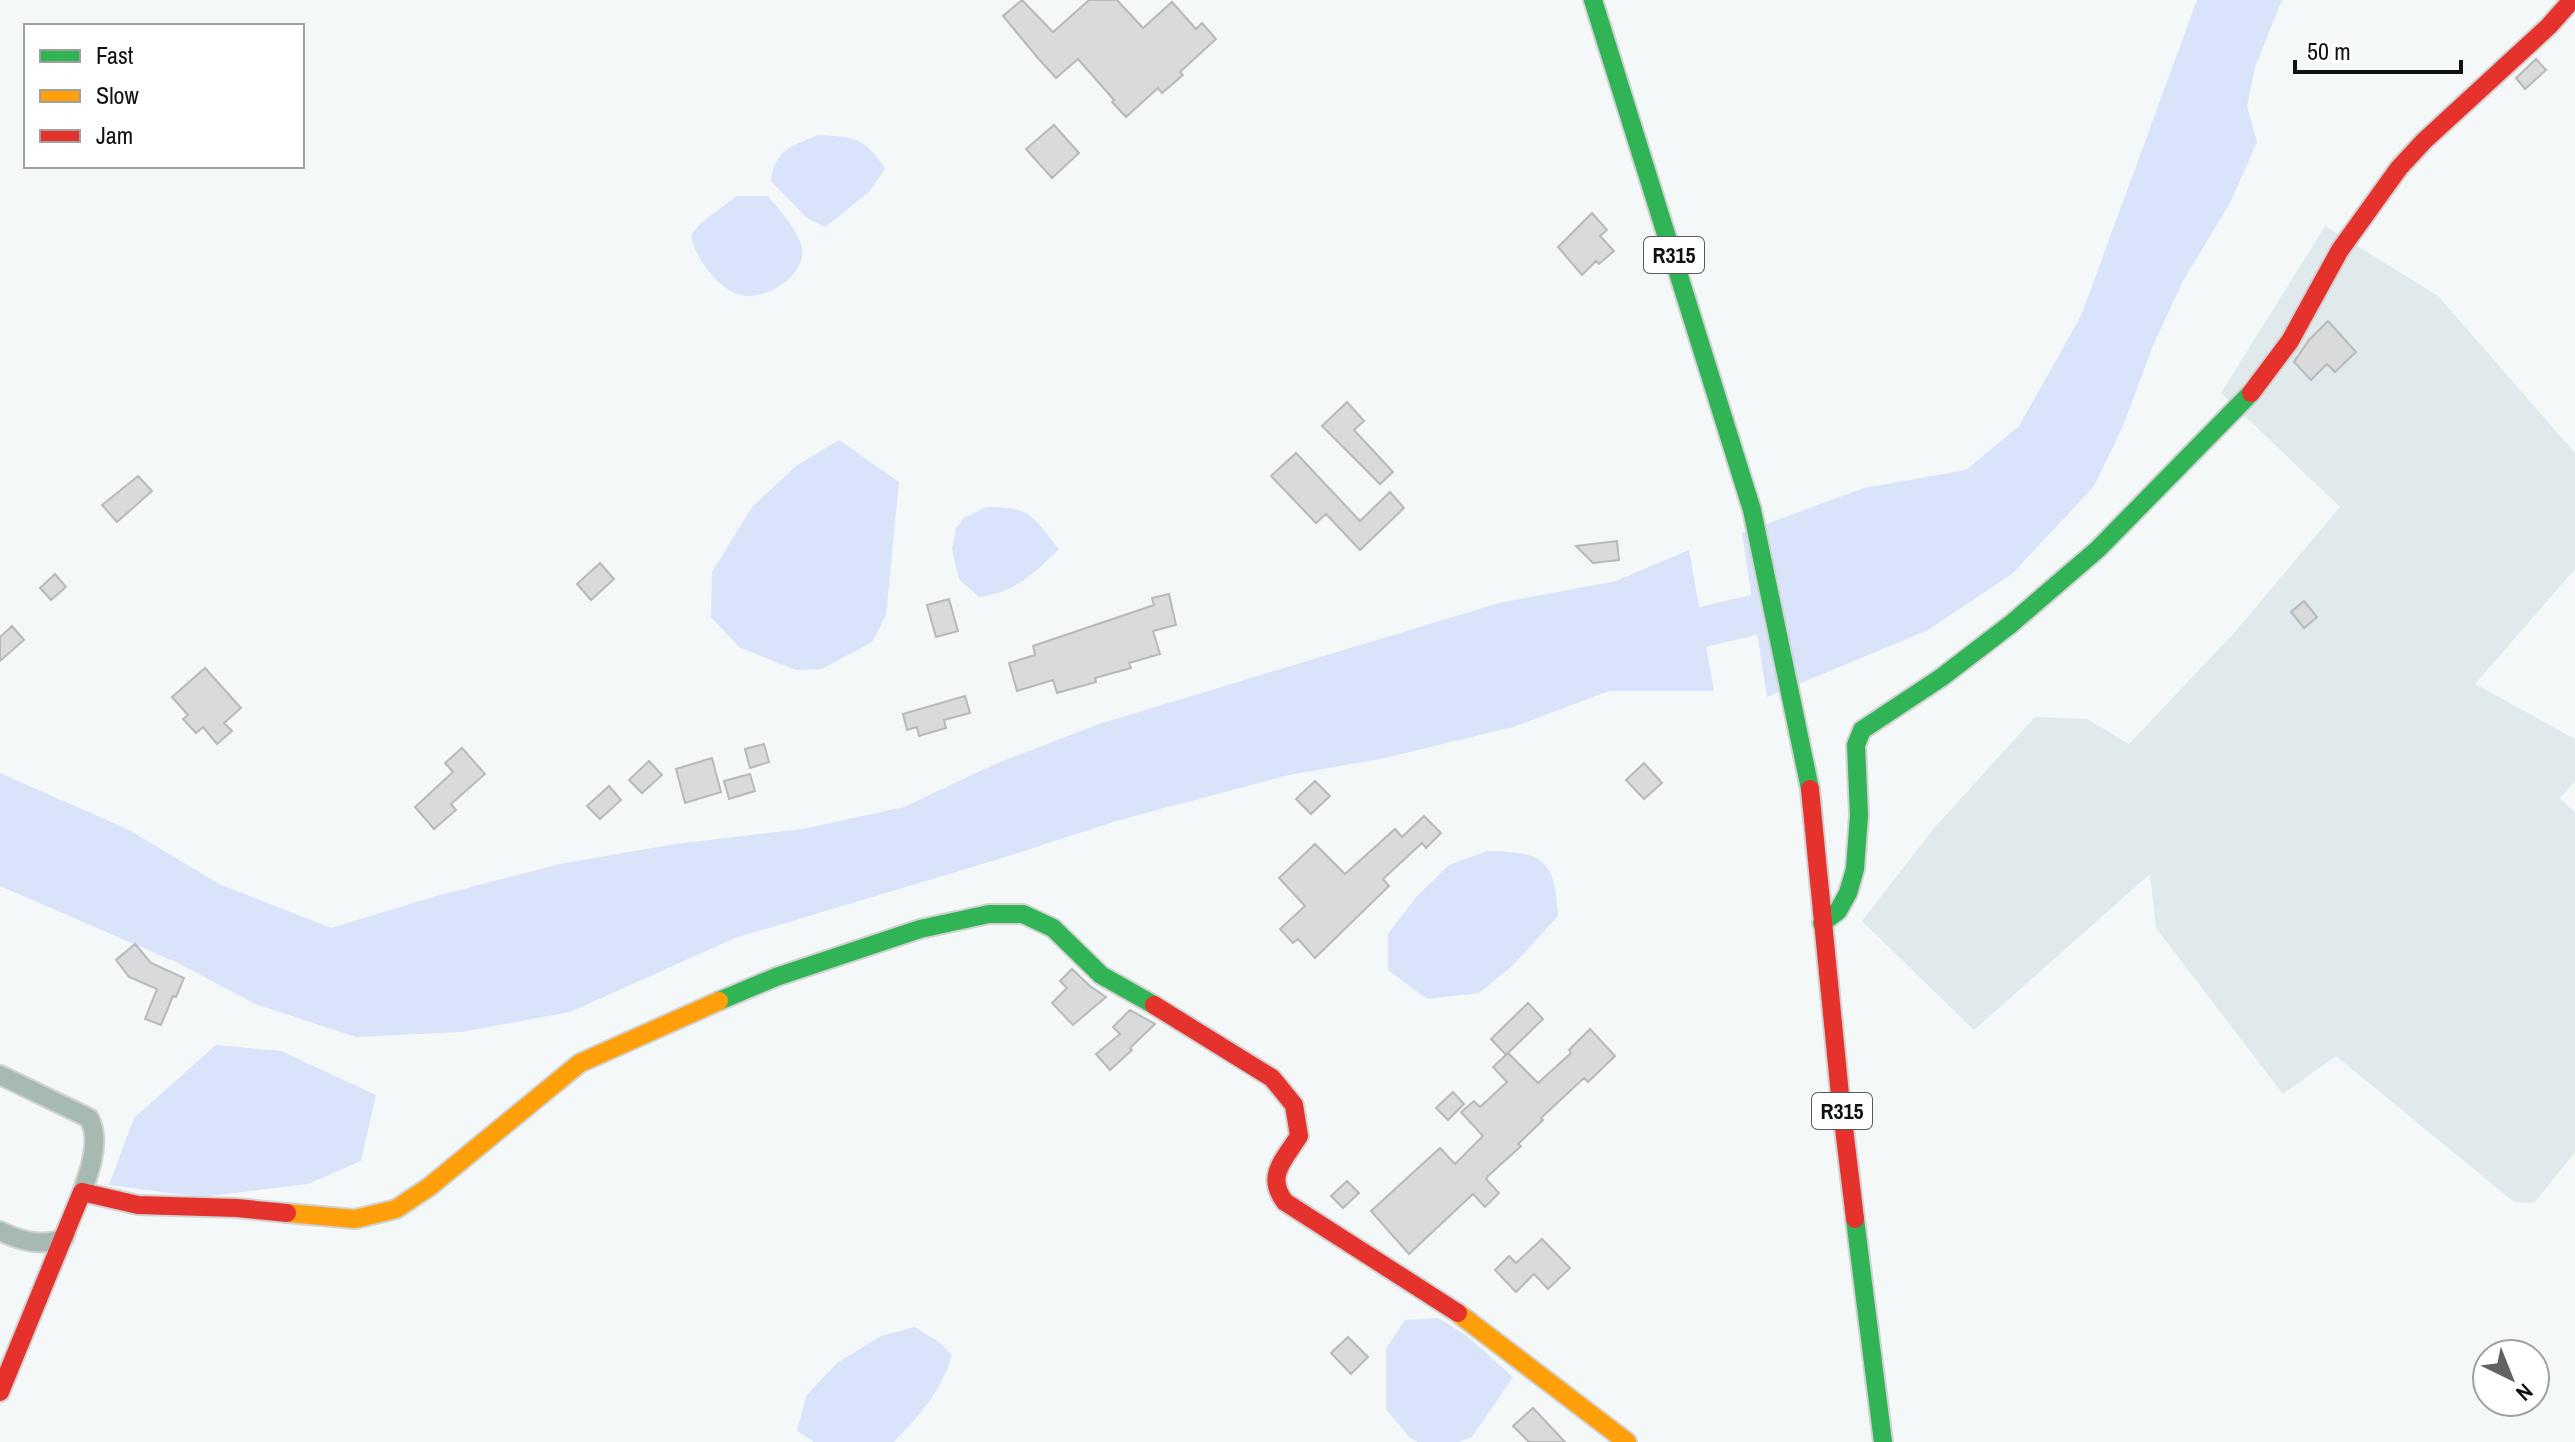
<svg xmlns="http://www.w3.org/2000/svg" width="2575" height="1442" font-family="'Archivo Narrow',sans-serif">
<rect width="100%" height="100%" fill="#f5f8f9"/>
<path fill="#e0e9eb" d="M2325 226 2438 296 2575 453V569L2475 684 2575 739V781L2560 798 2575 813V1152L2534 1203 2514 1202 2336 1056 2283 1094 2156 928 2150 874 1974 1030 1862 921 1935 827 2035 717 2087 719 2129 744 2234 633 2340 507 2221 393Z"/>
<path fill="#d9e3fa" d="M2197 0H2282L2255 67 2247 106 2257 142 2230 203 2184 279 2154 343 2123 426 2094 486 2012 574 1928 630 1767 697 1742 533 1864 488 1966 470 2019 426 2081 316Z
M818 135C854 137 865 137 885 169L869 192 825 227 807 218 771 181C774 150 792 146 818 135Z
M737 196H768C779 210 798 229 802 248 806 274 771 297 747 296 721 294 695 259 691 235L701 223Z
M839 440 899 482 886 615 872 642 822 669 796 670 739 647 711 617 712 572 752 507 796 466Z
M986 507C1032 507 1031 515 1059 549 1035 573 1014 593 979 597L959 579 952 549 956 528 964 518Z
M1689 550 1714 691H1609L1513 727 1385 758 1289 775 1116 821 999 859 735 938 570 1012 461 1032 356 1037 255 1004 178 963 0 886V773L129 830 219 884 331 928 440 895 560 864 675 844 803 829 904 807 993 765 1099 724 1499 603 1616 581Z
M1487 851C1542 852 1555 858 1558 916L1512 966 1479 993 1427 999 1388 970V934L1417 896 1449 865Z
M216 1045 281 1051 376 1095 361 1161 308 1184 201 1197 109 1185 134 1118Z
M1438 1318 1467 1336 1513 1377 1472 1437 1459 1442H1418L1410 1438 1386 1409V1349L1405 1320Z
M915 1327 939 1342 952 1355C939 1395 922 1412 894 1442H814L797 1431 806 1396 837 1363 881 1336Z"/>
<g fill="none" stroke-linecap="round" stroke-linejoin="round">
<path stroke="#d9e3fa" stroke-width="40" d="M1652 639 1808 602"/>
</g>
<path fill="#d8dadb" stroke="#b7b9ba" stroke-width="2" d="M1022 0 1053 32 1089 0H1117L1143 28 1172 2 1196 29 1202 23 1216 39 1180 72 1183 75 1162 93 1158 88 1126 117 1112 102 1114 100 1078 59 1056 78 1037 57 1003 16Z
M2536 59 2546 70 2525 89 2516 78Z
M1054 125 1079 153 1052 178 1026 149Z
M1592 213 1607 230 1600 236 1614 251 1599 264 1596 261 1582 275 1558 247Z
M2328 321 2356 352 2335 372 2327 364 2311 380 2294 362 2309 340Z
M1347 402 1364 421 1354 430 1393 472 1380 484 1322 426Z
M1296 453 1360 521 1390 492 1404 508 1360 550 1326 514 1316 523 1271 476Z
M138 476 152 491 117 522 102 505Z
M1617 541 1619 560 1593 563 1576 546Z
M600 563 614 579 591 600 577 584Z
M55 574 66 587 51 600 40 588Z
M1169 594 1176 625 1153 631 1160 654 1129 663 1131 668 1095 678 1096 682 1057 693 1053 680 1017 691 1009 663 1035 655 1033 646 1154 605 1152 598Z
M949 599 958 631 936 637 927 605Z
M2304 601 2317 617 2304 628 2291 612Z
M12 626 24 640 0 661V637Z
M205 668 241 708 224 723 232 731 217 744 203 727 196 733 183 719 188 715 172 697Z
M965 696 970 713 944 720 946 728 919 736 917 727 907 730 903 714Z
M764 744 769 762 750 768 745 749Z
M462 748 485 774 451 804 456 810 434 829 415 807 453 772 445 763Z
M712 758 721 792 685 803 676 769Z
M649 761 662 775 642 793 629 780Z
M1644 763 1662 783 1644 799 1626 780Z
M750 774 755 791 729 799 724 781Z
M1315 781 1330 796 1311 814 1296 799Z
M609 786 621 800 600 819 587 806Z
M1424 816 1441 833 1426 848 1422 843 1383 879 1389 886 1315 958 1298 939 1293 943 1280 929 1305 906 1279 878 1315 844 1345 874 1395 829 1402 837Z
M135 944 151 963 184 978 176 997 173 996 161 1025 145 1019 157 989 129 977 116 960Z
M1072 969 1090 986 1106 997 1073 1025 1052 1003 1067 988 1060 981Z
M1528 1003 1543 1019 1506 1055 1491 1039Z
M1130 1010 1155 1024 1130 1048 1132 1050 1110 1070 1096 1054 1120 1034 1113 1027Z
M1590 1029 1615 1056 1588 1082 1584 1078 1541 1118 1543 1120 1518 1144 1521 1146 1488 1176 1486 1179 1499 1193 1485 1207 1473 1194 1409 1254 1371 1211 1440 1148 1455 1164 1483 1136 1461 1112 1474 1101 1480 1107 1507 1082 1493 1067 1508 1053 1538 1083 1571 1053 1569 1050Z
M1453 1092 1464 1104 1448 1120 1436 1108Z
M1347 1181 1359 1193 1343 1208 1331 1196Z
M1542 1239 1570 1268 1548 1289 1534 1274 1516 1292 1495 1270 1509 1256 1516 1263Z
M1348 1337 1368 1357 1351 1374 1331 1353Z
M1533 1408 1565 1442H1529L1513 1426Z"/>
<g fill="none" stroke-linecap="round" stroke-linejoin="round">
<g stroke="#d1d3d3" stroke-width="22">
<path id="street" d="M0 1075 89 1118C102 1141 88 1177 79 1200
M0 1231C20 1241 44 1247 64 1238L66 1232"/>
</g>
<g stroke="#d1d3d3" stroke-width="22">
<path id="fast" d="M1593 0 1752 510 1810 789
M1822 923 1838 911 1848 893 1855 869 1859 815 1856 745 1862 730 1942 677 2011 624 2098 549 2251 393
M719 1001 776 977 920 929 989 914H1023L1053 928 1101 975 1154 1005
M1855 1219 1883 1442"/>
</g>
<g stroke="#d1d3d3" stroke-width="22">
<path id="slow" d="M287 1213 355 1219 396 1209 429 1187 580 1063 719 1001
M1458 1313 1627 1442"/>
</g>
<g stroke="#d1d3d3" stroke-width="22">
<path id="jam" d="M2251 393 2290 341 2340 250 2399 168 2424 141 2549 26 2572 0
M1810 789 1840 1095 1855 1219
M1154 1005 1272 1078 1294 1105 1299 1136C1284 1160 1265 1176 1285 1202L1458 1313
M0 1392 82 1192 138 1205 237 1208 287 1213"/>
</g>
<use href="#street" stroke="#a6bab2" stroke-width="18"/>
<use href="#fast" stroke="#30b455" stroke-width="18"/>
<use href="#slow" stroke="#ff9f0a" stroke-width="18"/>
<use href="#jam" stroke="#e5322d" stroke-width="18"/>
</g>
<g text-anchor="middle" stroke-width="8" stroke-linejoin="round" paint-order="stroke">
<g fill="#fff" stroke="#585959" stroke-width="2">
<rect x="1644" y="237" width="60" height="36" rx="6"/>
<rect x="1812" y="1093" width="60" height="36" rx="6"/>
</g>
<g font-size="22" font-weight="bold" fill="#101212">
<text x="1674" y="263">R315</text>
<text x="1842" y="1119">R315</text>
</g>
</g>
<rect x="24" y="24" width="280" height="144" fill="#ffffff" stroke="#9fa0a0" stroke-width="2"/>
<rect x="40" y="50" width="40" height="12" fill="#30b455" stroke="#9fa0a0" stroke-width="2"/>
<text x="96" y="64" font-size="24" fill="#101212">Fast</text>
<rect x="40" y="90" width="40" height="12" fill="#ff9f0a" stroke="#9fa0a0" stroke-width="2"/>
<text x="96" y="104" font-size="24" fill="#101212">Slow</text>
<rect x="40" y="130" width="40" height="12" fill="#e5322d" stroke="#9fa0a0" stroke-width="2"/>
<text x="96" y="144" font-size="24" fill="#101212">Jam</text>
<g transform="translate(2511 1378) rotate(137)"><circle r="38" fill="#ffffff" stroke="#9fa0a0" stroke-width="2"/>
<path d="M0-6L14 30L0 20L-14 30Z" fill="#606263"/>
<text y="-12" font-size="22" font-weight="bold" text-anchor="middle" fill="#101212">N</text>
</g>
<path d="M2295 60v12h166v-12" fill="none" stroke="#101212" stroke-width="4"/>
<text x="2307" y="60" font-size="24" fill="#101212" stroke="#ffffff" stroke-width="6" paint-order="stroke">50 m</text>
</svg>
